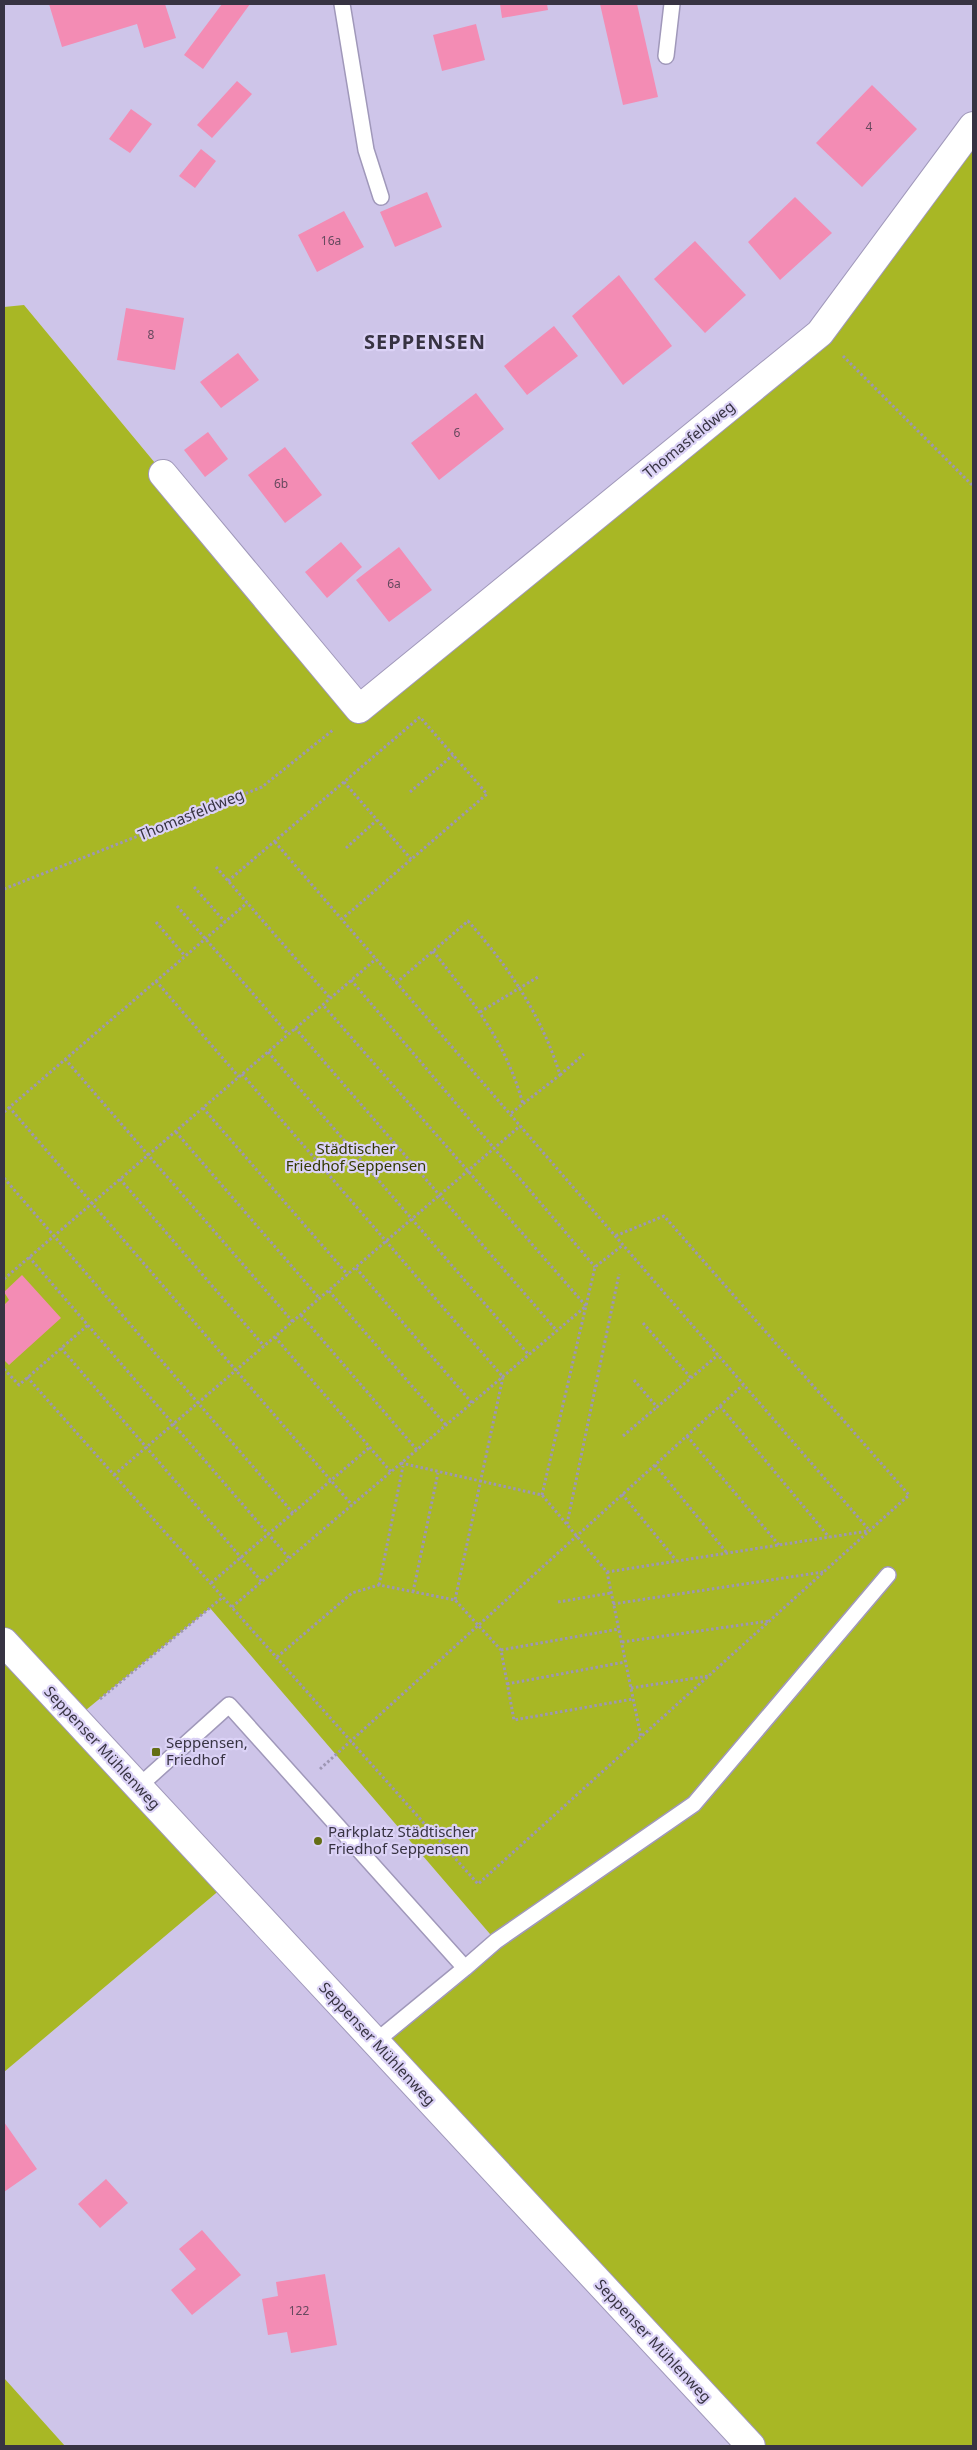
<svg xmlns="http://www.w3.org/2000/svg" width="977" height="2450" font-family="'Noto Sans',sans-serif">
<rect width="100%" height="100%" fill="#cec5e9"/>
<path fill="#a8b725" d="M973 126V2446H751L375 2042 496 1941 210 1608 75 1719 228 1883 4 2072V307L24 305 359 709 820 333Z
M4 2378 65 2446H4Z"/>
<path fill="#f38cb4" d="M49 4H165L176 38 144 48 137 24 62 47Z
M222 4H250L203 69 184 55Z
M500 4H547L548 10 502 18Z
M600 4H637L658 97 623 105Z
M476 24 485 60 442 71 433 35Z
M237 81 252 94 212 138 197 125Z
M872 85 917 129 862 187 816 143Z
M131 109 152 124 130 153 109 139Z
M201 149 216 161 195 188 179 176Z
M427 192 442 227 395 247 380 212Z
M795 197 832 233 780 280 748 242Z
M344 211 364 247 317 272 298 235Z
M695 241 746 295 705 333 654 279Z
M619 275 672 346 623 385 572 316Z
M126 308 184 318 175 370 117 360Z
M554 326 578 356 527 395 504 366Z
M238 353 259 380 221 408 200 382Z
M476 393 504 429 439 480 411 443Z
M208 432 228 459 205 477 184 450Z
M285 447 322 495 285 523 248 475Z
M341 542 362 567 327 598 305 572Z
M399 547 432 590 389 622 356 580Z
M22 1275 61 1318 9 1365 4 1360V1305L9 1300 4 1292Z
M4 2122 37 2169 4 2192Z
M106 2179 128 2203 100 2228 78 2204Z
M202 2230 241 2275 192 2315 171 2290 196 2269 179 2249Z
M325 2274 337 2345 291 2353 287 2332 268 2335 262 2299 278 2296 276 2282Z"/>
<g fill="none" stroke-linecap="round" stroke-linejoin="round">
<g stroke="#a098ba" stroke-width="18">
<path id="service" d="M342 4 366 150 381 197
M666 56 672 4
M138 1787 229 1705 465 1968 375 2042
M465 1968 496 1941 694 1804 888 1575"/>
</g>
<g stroke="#a098ba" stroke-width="30">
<path id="minor" d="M163 474 359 709 820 333 973 126"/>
</g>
<g stroke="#a098ba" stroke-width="30">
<path id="tertiary" d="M4 1642 751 2446"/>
</g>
<path stroke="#9e97b4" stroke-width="3" stroke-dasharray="2.5 2.5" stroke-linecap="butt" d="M843 356 973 486
M344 782 411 859
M410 792 453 755
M275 842 870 1531
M346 848 377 820
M216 867 330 998
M228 881 420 717 487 794 342 919
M194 887 225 922
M4 889 262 787 333 730
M177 906 288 1034
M156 922 185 956
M433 951C473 1002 505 1040 523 1104
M351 980 595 1267
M156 981 239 1077
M396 983 468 921C508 966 542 1016 560 1075L510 1114
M480 1012 538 977
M295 1028 557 1331
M268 1052 529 1355
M65 1059 293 1322
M242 1074 503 1377 455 1600
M560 1075 584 1054
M9 1107 352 1505
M203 1108 348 1275
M4 1112 247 903
M176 1132 320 1299
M4 1178 293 1513
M120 1179 264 1346
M29 1257 289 1558
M356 1268 472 1403
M4 1279 376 959
M329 1291 446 1425
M301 1315 417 1450
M643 1323 691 1378
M275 1337 391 1472
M61 1348 262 1582
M4 1369 19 1385 88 1325
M27 1377 478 1884 909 1495 664 1216 615 1236
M634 1380 657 1407 718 1355
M720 1406 829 1537
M623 1436 657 1407
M687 1436 779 1545
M401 1463 542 1495 607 1572 641 1737
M655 1465 727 1553
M114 1475 520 1126
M622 1494 676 1560
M542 1495 595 1267 623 1245
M567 1524 619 1274
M607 1572 868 1531
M211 1583 370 1447
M379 1585 403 1466
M413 1592 438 1473
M558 1602 611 1593
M613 1604 823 1572
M232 1607 586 1306 323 1005
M622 1642 769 1621
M501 1650 619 1629
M277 1657 352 1593 379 1585 455 1600 501 1650 514 1720 633 1699
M507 1684 625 1662
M631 1688 709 1676
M100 1699 223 1597
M320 1769 743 1385"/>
<use href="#service" stroke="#fff" stroke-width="15"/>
<use href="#minor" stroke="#fff" stroke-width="28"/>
<use href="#tertiary" stroke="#fff" stroke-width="28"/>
</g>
<g fill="#646e15" stroke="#dbd2f6" stroke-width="2">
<rect x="151" y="1747" width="10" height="10" rx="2.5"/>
<circle cx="318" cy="1841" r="5"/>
</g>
<g text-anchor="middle" stroke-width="4.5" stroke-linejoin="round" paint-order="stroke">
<g font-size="12" fill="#66495e">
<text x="869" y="131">4</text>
<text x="331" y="245">16a</text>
<text x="151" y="339">8</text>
<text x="457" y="437">6</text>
<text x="281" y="488">6b</text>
<text x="394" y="588">6a</text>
<text x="299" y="2315">122</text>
</g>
<g font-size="15" fill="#373342" stroke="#dbd2f6">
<text transform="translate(689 440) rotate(-39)" y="5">Thomasfeldweg</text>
<text transform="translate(191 815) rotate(-22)" y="5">Thomasfeldweg</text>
<text transform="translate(102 1748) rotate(47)" y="5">Seppenser Mühlenweg</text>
<text transform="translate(377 2044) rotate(47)" y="5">Seppenser Mühlenweg</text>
<text transform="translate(653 2341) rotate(47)" y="5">Seppenser Mühlenweg</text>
</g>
<g font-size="15" fill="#343a00" stroke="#dbd2f6">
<text x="356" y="1154">Städtischer<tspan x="356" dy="17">Friedhof Seppensen</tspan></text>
</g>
<g font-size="15" fill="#373342" stroke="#dbd2f6" text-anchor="start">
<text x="166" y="1748">Seppensen,<tspan x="166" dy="17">Friedhof</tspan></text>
<text x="328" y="1837">Parkplatz Städtischer<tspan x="328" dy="17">Friedhof Seppensen</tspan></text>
</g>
<g font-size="20" font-weight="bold" letter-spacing="1" fill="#373342" stroke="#dbd2f6">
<text x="425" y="349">SEPPENSEN</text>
</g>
</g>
<rect width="977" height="2450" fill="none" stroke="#373342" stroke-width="10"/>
</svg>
